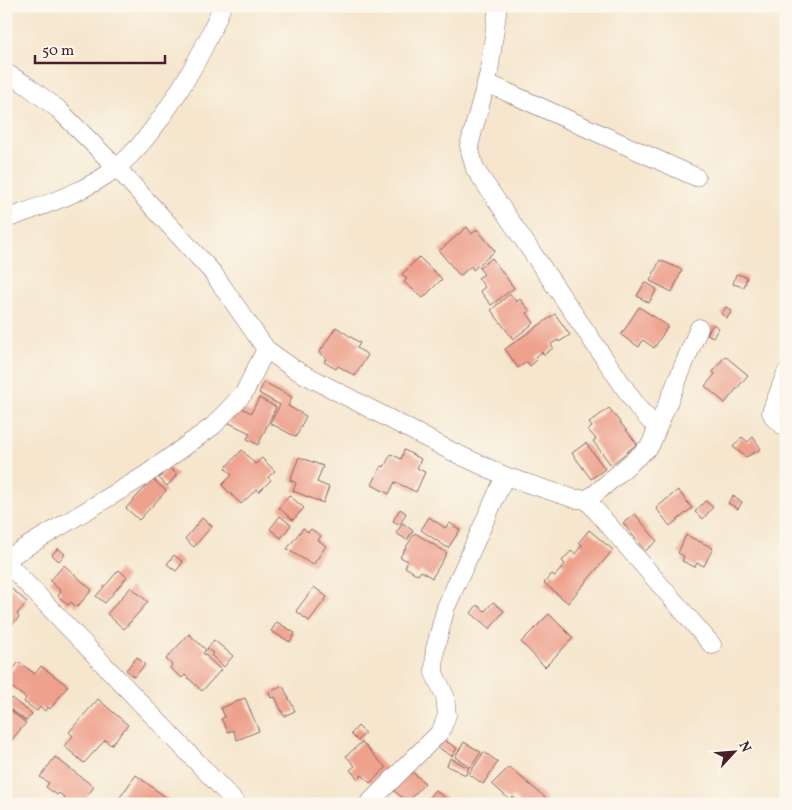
<svg xmlns="http://www.w3.org/2000/svg" width="792" height="810" font-family="Vollkorn,serif">
<rect width="100%" height="100%" fill="#fbf7ec"/>
<filter id="ink" filterUnits="userSpaceOnUse"><feTurbulence type="fractalNoise" baseFrequency=".02" numOctaves="2"/><feDisplacementMap in="SourceGraphic" scale="10" xChannelSelector="R" yChannelSelector="G"/><feConvolveMatrix kernelMatrix="1 2 1 2 8 2 1 2 1" color-interpolation-filters="sRGB"/></filter>
<filter id="wash" filterUnits="userSpaceOnUse"><feTurbulence type="fractalNoise" baseFrequency=".0096" numOctaves="4" result="noise"/><feDisplacementMap in="SourceGraphic" scale="20" xChannelSelector="R" yChannelSelector="G"/><feGaussianBlur stdDeviation="1.12" result="paint"/><feColorMatrix in="noise" values="0 0 0 0 0 0 0 0 0 0 0 0 0 0 0 0 0 1.4 0 .05"/><feComposite in="paint" operator="in"/></filter>
<g filter="url(#wash)">
<rect width="100%" height="100%" fill="#f5e6cd"/>
<g id="blocks">
<path fill="#eea18d" d="M467 227 472 234 477 229 495 251 473 270 471 266 460 276 439 251Z
M419 257 442 279 423 298 404 282 407 279 402 274Z
M492 258 514 288 491 305 480 291 485 287 478 278 484 274 479 268Z
M660 260 682 270 672 292 650 281Z
M736 274 747 277 744 287 733 284Z
M645 282 657 289 649 303 637 296Z
M510 294 517 302 520 299 530 311 527 313 534 323 513 339 491 310Z
M639 307 668 326 654 348 643 340 639 347 621 335Z
M726 307 732 311 727 318 721 314Z
M555 314 570 335 559 342 558 340 551 344 553 348 544 355 542 352 535 357 537 360 530 366 527 362 518 368 505 349Z
M713 324 719 328 713 337 707 334Z
M336 327 360 343 357 348 368 355 355 376 338 366 336 369 324 362 326 358 319 353Z
M725 356 748 375 725 403 705 386 715 374 713 372Z
M264 382 292 397 288 406 306 416 296 437 270 423 280 405 259 393Z
M259 398 276 407 258 445 247 439 250 433 229 423 238 406 251 413Z
M609 408 637 444 611 465 593 441 596 439 588 430 592 427 589 423Z
M742 437 748 442 753 437 761 449 746 457 733 447Z
M586 443 605 469 591 479 572 453Z
M242 450 255 464 262 458 275 471 268 477 271 480 259 492 257 489 241 504 222 485 232 475 225 468Z
M404 450 421 459 417 468 425 472 416 492 395 482 389 494 372 485 381 466 384 467 391 454 401 459Z
M299 457 323 466 317 482 329 487 323 503 293 491 296 483 290 480Z
M169 467 177 475 167 486 159 478Z
M153 479 166 491 139 520 126 508Z
M678 490 692 508 670 526 656 508Z
M289 495 304 508 293 520 279 508Z
M733 496 742 502 738 509 728 503Z
M705 501 713 507 703 519 695 512Z
M400 509 406 513 400 525 393 521Z
M635 514 657 541 645 551 623 523Z
M280 516 291 525 281 538 270 529Z
M429 517 445 528 450 523 460 530 448 548 421 530Z
M202 518 212 526 194 547 185 539Z
M403 523 413 531 407 540 396 533Z
M303 528 308 532 311 529 321 536 318 540 326 546 313 565 287 549Z
M589 530 613 550 568 603 544 583 552 574 555 576 565 564 562 561 571 551 575 554 582 545 579 542Z
M415 533 447 553 432 578 421 571 418 575 405 567 408 561 400 557Z
M686 535 713 548 704 566 697 563 695 567 682 561 684 556 678 553Z
M58 548 65 554 59 561 52 555Z
M174 555 183 562 176 571 167 564Z
M64 565 92 590 77 607 71 602 68 605 58 596 61 591 50 581Z
M119 570 127 577 105 603 96 596Z
M6 584 27 602 17 614 19 617 11 626 6 623Z
M131 587 148 602 124 629 107 614Z
M314 587 327 597 309 621 296 611Z
M493 602 504 611 490 629 471 613 477 605 485 611Z
M549 614 573 638 545 667 521 642Z
M277 622 295 633 290 642 271 631Z
M189 634 206 650 203 653 221 670 202 691 185 675 182 678 170 668 172 665 166 659Z
M214 640 233 656 224 667 211 655 213 653 207 649Z
M137 657 145 665 134 677 126 670Z
M19 662 35 674 41 666 68 686 50 709 48 707 45 711 40 707 37 711 24 702 26 698 6 683V678Z
M283 686 295 711 284 716 275 697 271 698 269 692Z
M11 698 32 714 26 721 6 706Z
M245 698 259 731 237 740 233 730 228 732 221 719 225 717 221 708Z
M98 699 128 725 111 745 105 740 84 763 64 746 73 736 69 732Z
M6 707 26 723 10 742 6 739Z
M358 726 365 733 358 741 351 734Z
M442 739 457 748 452 756 437 747Z
M362 742 386 768 370 783 362 775 358 779 350 770 355 766 346 756Z
M464 742 481 752 471 767 455 757Z
M484 752 498 762 483 784 469 774Z
M55 757 94 787 81 804H66L63 801 65 798 59 793 57 795 46 787 49 783 40 777Z
M450 758 469 768 466 775 447 766Z
M509 767 547 799 543 804H517L519 802 513 797 510 800 492 784Z
M410 770 425 783 408 802 393 790Z
M136 775 172 802 171 804H122L118 800Z
M435 790 446 799 443 804H423Z"/>
</g>
</g>
<g filter="url(#ink)">
<use href="#blocks" fill-opacity="0" stroke="#866564" stroke-width="1"/>
<g fill="none" stroke-linecap="round" stroke-linejoin="round">
<g stroke="#866564" stroke-width="19">
<path id="minor" d="M498 6 489 72 469 146 475 169 639 409 657 428
M6 73 25 84 58 109 117 168 213 273 266 349 294 369 453 452 505 476 575 499H586L595 494 650 446 699 328
M487 83 696 177
M6 219C44 205 84 193 116 168 157 136 204 54 222 6
M786 373 771 412 774 418 786 428
M586 499 712 645
M6 559 144 476 213 426 244 393 266 349
M6 562 237 804
M368 804 441 731 447 715 445 696 434 673 435 649 446 607 505 476"/>
</g>
<use href="#minor" stroke="#fff" stroke-width="18"/>
</g>
</g>
<rect width="792" height="810" fill="none" stroke="#fbf7ec" stroke-width="25"/>
<g transform="translate(734 752) rotate(64)" stroke="#fbf7ec" stroke-width="4" paint-order="stroke">
<path d="M0-4L9 19L0 12L-9 19Z" fill="#4a1f2b"/>
<text y="-8" font-size="14" font-weight="bold" text-anchor="middle" fill="#4a1f2b">N</text>
</g>
<path d="M35 55v8h130v-8" fill="none" stroke="#4a1f2b" stroke-width="2.5"/>
<text x="42" y="55" font-size="15" fill="#4a1f2b" stroke="#fbf7ec" stroke-width="4" paint-order="stroke">50 m</text>
</svg>
